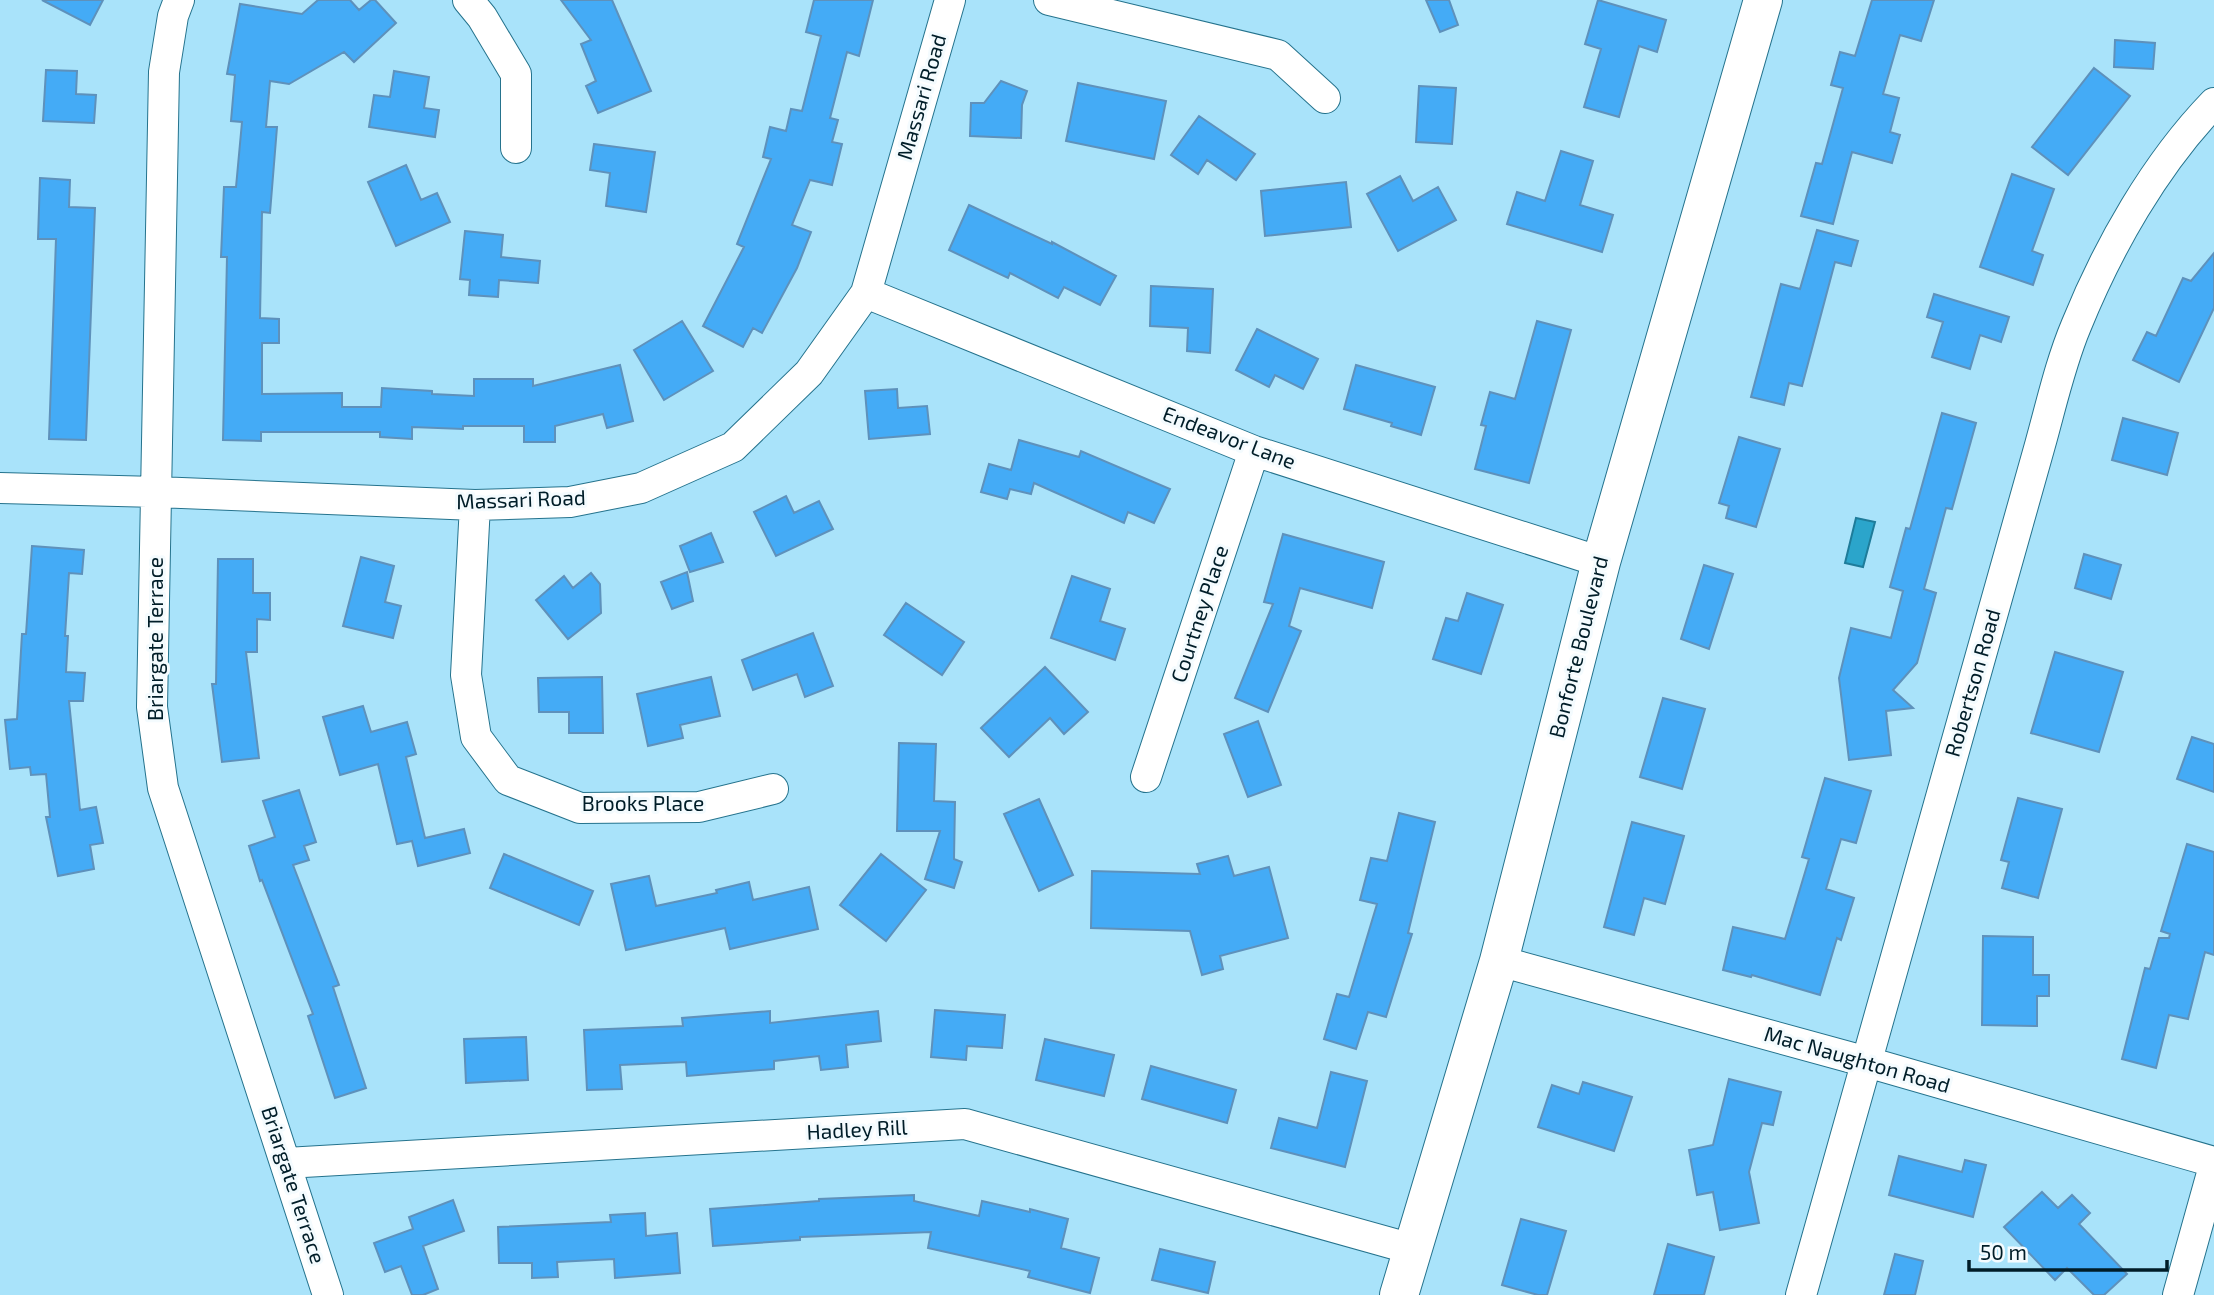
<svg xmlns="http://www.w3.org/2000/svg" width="2214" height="1295" font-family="'Exo 2',sans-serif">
<rect width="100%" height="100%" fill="#a9e3fa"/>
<path fill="#2ba5cb" stroke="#1e7c9a" stroke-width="2" d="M1856 518 1875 522 1863 567 1845 563Z"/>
<path fill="#44abf6" stroke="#5e91bb" stroke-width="2" d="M42 0H103L90 25Z
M318 0H350L359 10 371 0H375L396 23 354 62 344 52 289 84 270 81 266 127H277L270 213 262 212 260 318 279 319V343H262V394L342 393V407H381L382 388 432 391V394L474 396V379H533V386L620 365 633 421 607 428 603 414 555 426V442H524V426H463V429L412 427V439L380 437V432H261V441L223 440 227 257H221L224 187H236L242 122 231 121 235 75 227 74 240 4 302 14Z
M561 0H612L651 91 598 113 586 86 596 81 581 44 591 40Z
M814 0H873L859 56 847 52 830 118 838 120 832 142 842 144 832 185 810 180 792 225 811 232 797 268 762 333 753 328 743 347 703 326 744 247 737 244 771 159 763 157 770 127 786 131 791 109 802 111 821 36 806 32Z
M1426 0H1449L1458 25 1440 32Z
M1598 0 1666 20 1657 52 1639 46 1619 117 1584 107 1601 49 1585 44Z
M1872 0H1934L1921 41 1900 35 1883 94 1899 98 1890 132 1900 135 1892 163 1852 152 1833 224 1801 216 1816 163 1822 164 1843 88 1831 85 1840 52 1855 56Z
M2115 40 2155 43 2153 69 2114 67Z
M2094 68 2130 96 2068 175 2032 147Z
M46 70 77 71 76 94 96 95 94 123 43 121Z
M394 71 429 77 424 108 439 110 435 137 369 127 374 95 390 97Z
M1001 81 1027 91 1022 105 1021 138 970 136 971 103H984Z
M1078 83 1166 101 1154 159 1066 141Z
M1419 86 1456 88 1452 144 1416 142Z
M1199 116 1255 154 1236 180 1207 160 1198 174 1171 155Z
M594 144 655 152 646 212 606 206 610 173 590 170Z
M1561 151 1593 161 1580 205 1613 215 1602 252 1507 224 1517 192 1545 201Z
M406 165 421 200 437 193 450 222 396 246 368 182Z
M2012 174 2054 189 2032 251 2043 255 2033 285 1980 267Z
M1400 176 1413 201 1438 187 1456 220 1398 251 1367 194Z
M40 178 70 180 69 207 95 208 86 440 49 439 56 239H38Z
M1346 182 1351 227 1265 236 1261 191Z
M969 205 1052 244V242L1116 276 1100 305 1064 287 1058 298 1010 273 1008 278 949 250Z
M1817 230 1858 241 1851 266 1835 262 1802 386 1789 383 1784 405 1751 397 1781 284 1800 289Z
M465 231 503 235 501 257 540 261 538 283 499 280 498 297 469 295 470 280 460 279Z
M2214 253V308L2179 382 2133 360 2147 332 2156 336 2183 278 2191 281Z
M1151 286 1213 289 1210 353 1187 351 1188 328 1150 326Z
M1934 294 2009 317 2001 342 1980 335 1970 369 1932 357 1943 322 1927 317Z
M682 321 713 371 664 400 634 350Z
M1537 321 1571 330 1529 483 1475 469 1486 426 1481 425 1490 392 1515 399Z
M1257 329 1318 359 1303 389 1275 375 1269 387 1236 370Z
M1356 365 1435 387 1421 435 1391 426 1392 423 1344 409Z
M897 389 898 408 927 406 930 434 869 439 865 391Z
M1942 413 1976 423 1952 509 1946 508 1924 589 1936 593 1917 663 1893 690 1913 708 1886 711 1891 755 1849 760 1839 678 1851 628 1891 638 1903 591 1890 587 1906 528 1910 529Z
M2123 418 2178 433 2167 475 2112 460Z
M1739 437 1780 449 1756 527 1726 518 1729 506 1719 503Z
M1019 440 1079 457 1081 451 1170 489 1154 523 1128 512 1124 523 1034 483 1031 494 1010 489 1007 499 981 492 989 464 1011 470Z
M786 496 794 513 819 501 833 529 776 556 754 512Z
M711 533 723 562 690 572 680 546Z
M1283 534 1384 562 1372 608 1300 588 1289 626 1301 631 1268 712 1235 698 1273 604 1264 602Z
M32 546 84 550 82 574 69 573 65 636H68L66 672 85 673 83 701H69L80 810 96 807 103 843 90 845 94 869 58 876 46 817H50L46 774 31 775 30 767 10 769 5 720 17 719 22 634H26Z
M2084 554 2121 565 2111 599 2075 588Z
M361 557 394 566 385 602 401 606 393 638 343 626Z
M218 559H253V593H270V620L257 619V652H246L259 758 222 762 212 684H216Z
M1704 565 1733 574 1709 649 1681 639Z
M687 572 693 601 672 609 661 582Z
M591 573 600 584 601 613 568 639 536 600 564 576 573 588Z
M1072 576 1110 589 1100 621 1125 629 1115 660 1051 638Z
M1467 593 1503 605 1481 674 1433 659 1446 618 1458 621Z
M906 603 964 642 942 675 884 635Z
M813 633 833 686 805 697 797 674 753 690 742 660Z
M2055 652 2123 672 2099 752 2031 733Z
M1045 667 1088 712 1064 734 1050 718 1009 757 981 728Z
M602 677 603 733H569V712H539L538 678Z
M711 677 720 716 680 725 683 738 648 746 637 694Z
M1663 698 1705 709 1682 789 1640 777Z
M363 706 371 732 407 722 416 754 406 757 425 838 464 829 470 853 418 866 412 841 397 844 378 764 340 775 323 717Z
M1258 721 1281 785 1248 797 1224 734Z
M2192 737 2214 744V792L2177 779Z
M899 743 936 744 934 801 955 802 954 859 962 862 954 888 925 879 940 831H897Z
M1825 778 1871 791 1856 843 1841 839 1826 889 1854 898 1841 940 1837 938 1820 995 1752 975 1751 977 1723 970 1733 927 1785 939 1809 859 1802 857Z
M299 790 316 842 304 846 309 860 293 865 339 985 333 987 366 1088 335 1098 308 1016 313 1014 262 880 260 881 249 846 275 837 263 801Z
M2018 798 2062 809 2038 898 2002 888 2009 862 2001 860Z
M1039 799 1073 875 1039 891 1004 814Z
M1399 813 1435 822 1408 933 1412 934 1386 1017 1368 1012 1356 1049 1324 1039 1337 994 1349 997 1377 904 1360 900 1371 858 1387 861Z
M1632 822 1684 836 1665 904 1644 898 1634 935 1604 927Z
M2187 844 2214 852V955L2205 952 2188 1019 2169 1015 2156 1068 2122 1059 2145 968 2150 969 2159 938H2169L2170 934 2161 931Z
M504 854 593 891 579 925 490 888Z
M881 854 926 890 886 941 840 905Z
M1228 856 1234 876 1269 867 1288 938 1220 956 1223 969 1202 975 1190 931 1091 928 1092 871 1200 874 1197 864Z
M649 876 656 906 717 893 716 890 749 882 753 900 809 887 818 929 730 949 725 928 626 950 611 884Z
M1983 936 2033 937V975H2049V996H2037V1026L1982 1025Z
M935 1010 1005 1015 1002 1048 967 1046 966 1060 931 1057Z
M770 1011V1023L878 1011 881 1041 846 1045 848 1067 821 1070 819 1056 774 1061V1069L687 1076 686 1062 620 1065 622 1089 587 1090 584 1030 683 1026 682 1018Z
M526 1037 528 1080 466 1083 464 1039Z
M1045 1039 1114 1055 1104 1096 1036 1080Z
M1151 1066 1236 1090 1227 1123 1142 1099Z
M1331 1072 1367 1081 1345 1167 1271 1148 1279 1118 1317 1128Z
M1729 1079 1781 1092 1773 1125 1762 1123 1749 1172 1759 1223 1720 1230 1713 1192 1697 1195 1689 1150 1713 1145Z
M1583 1082 1632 1097 1614 1151 1538 1127 1552 1085 1579 1094Z
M1899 1156 1962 1172 1965 1160 1986 1165 1973 1217 1889 1195Z
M2042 1192 2058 1208 2072 1195 2090 1213 2079 1224 2127 1274 2104 1295H2094L2067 1268 2055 1280 2004 1227Z
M914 1195V1201L979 1216 982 1201 1030 1212V1209L1068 1219 1061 1248 1099 1258 1090 1293 1028 1277 1030 1271 928 1248 931 1232 800 1237V1240L713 1246 710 1209 819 1201V1199Z
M453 1200 464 1231 423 1246 438 1289 423 1295H412L401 1266 385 1272 374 1243 413 1229 409 1217Z
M645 1213 646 1236 677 1233 680 1273 615 1278 614 1259 557 1262 558 1277 532 1278V1263H499L498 1227 611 1222 610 1215Z
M1521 1219 1566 1231 1547 1295H1538L1502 1285Z
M1668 1244 1714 1257 1704 1295H1654Z
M1160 1249 1215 1262 1208 1293 1152 1280Z
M1895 1254 1923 1261 1915 1295H1884Z"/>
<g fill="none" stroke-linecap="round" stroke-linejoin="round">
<g stroke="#25738d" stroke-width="32">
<path id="minor" d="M179 0 173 16 164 72 152 707 163 788 328 1295
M468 0 482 17 516 74V148
M1049 0 1278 55 1325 98
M866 293 1254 451 1601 562
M0 488 157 492 475 505 570 502 641 488 733 447 809 373 866 293 950 0
M475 505 466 675 476 737 508 780 580 808 699 807 773 789
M1146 777 1254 451
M1499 961 1867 1062 2214 1162
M286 1163 965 1124 1412 1249
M1801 1295 2040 445C2051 406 2060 364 2076 326 2108 247 2155 164 2214 103
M2178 1295 2214 1166"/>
</g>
<g stroke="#25738d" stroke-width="40">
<path id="secondary" d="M1399 1295 1499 961 1601 562 1763 0"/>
</g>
<use href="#minor" stroke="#fff" stroke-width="30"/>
<use href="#secondary" stroke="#fff" stroke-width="38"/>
</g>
<g text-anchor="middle" stroke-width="6" stroke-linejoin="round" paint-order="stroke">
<g font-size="21" fill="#001d28" stroke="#f4fbfe">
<text transform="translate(922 97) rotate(-74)" y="7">Massari Road</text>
<text transform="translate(1229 438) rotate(21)" y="7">Endeavor Lane</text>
<text transform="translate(521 500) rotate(-2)" y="7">Massari Road</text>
<text transform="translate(1200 614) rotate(-72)" y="7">Courtney Place</text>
<text transform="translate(156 639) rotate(-90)" y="7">Briargate Terrace</text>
<text transform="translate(1579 647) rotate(-76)" y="7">Bonforte Boulevard</text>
<text transform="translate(1973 683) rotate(-74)" y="7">Robertson Road</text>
<text x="643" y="811">Brooks Place</text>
<text transform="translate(1857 1060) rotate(16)" y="7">Mac Naughton Road</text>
<text transform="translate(857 1130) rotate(-3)" y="7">Hadley Rill</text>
<text transform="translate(293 1185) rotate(72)" y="7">Briargate Terrace</text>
</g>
</g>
<path d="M1969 1260v10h198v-10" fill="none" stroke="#001d28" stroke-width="3.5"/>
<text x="1980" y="1260" font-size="21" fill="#001d28" stroke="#f4fbfe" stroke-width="5" paint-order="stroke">50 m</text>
</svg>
